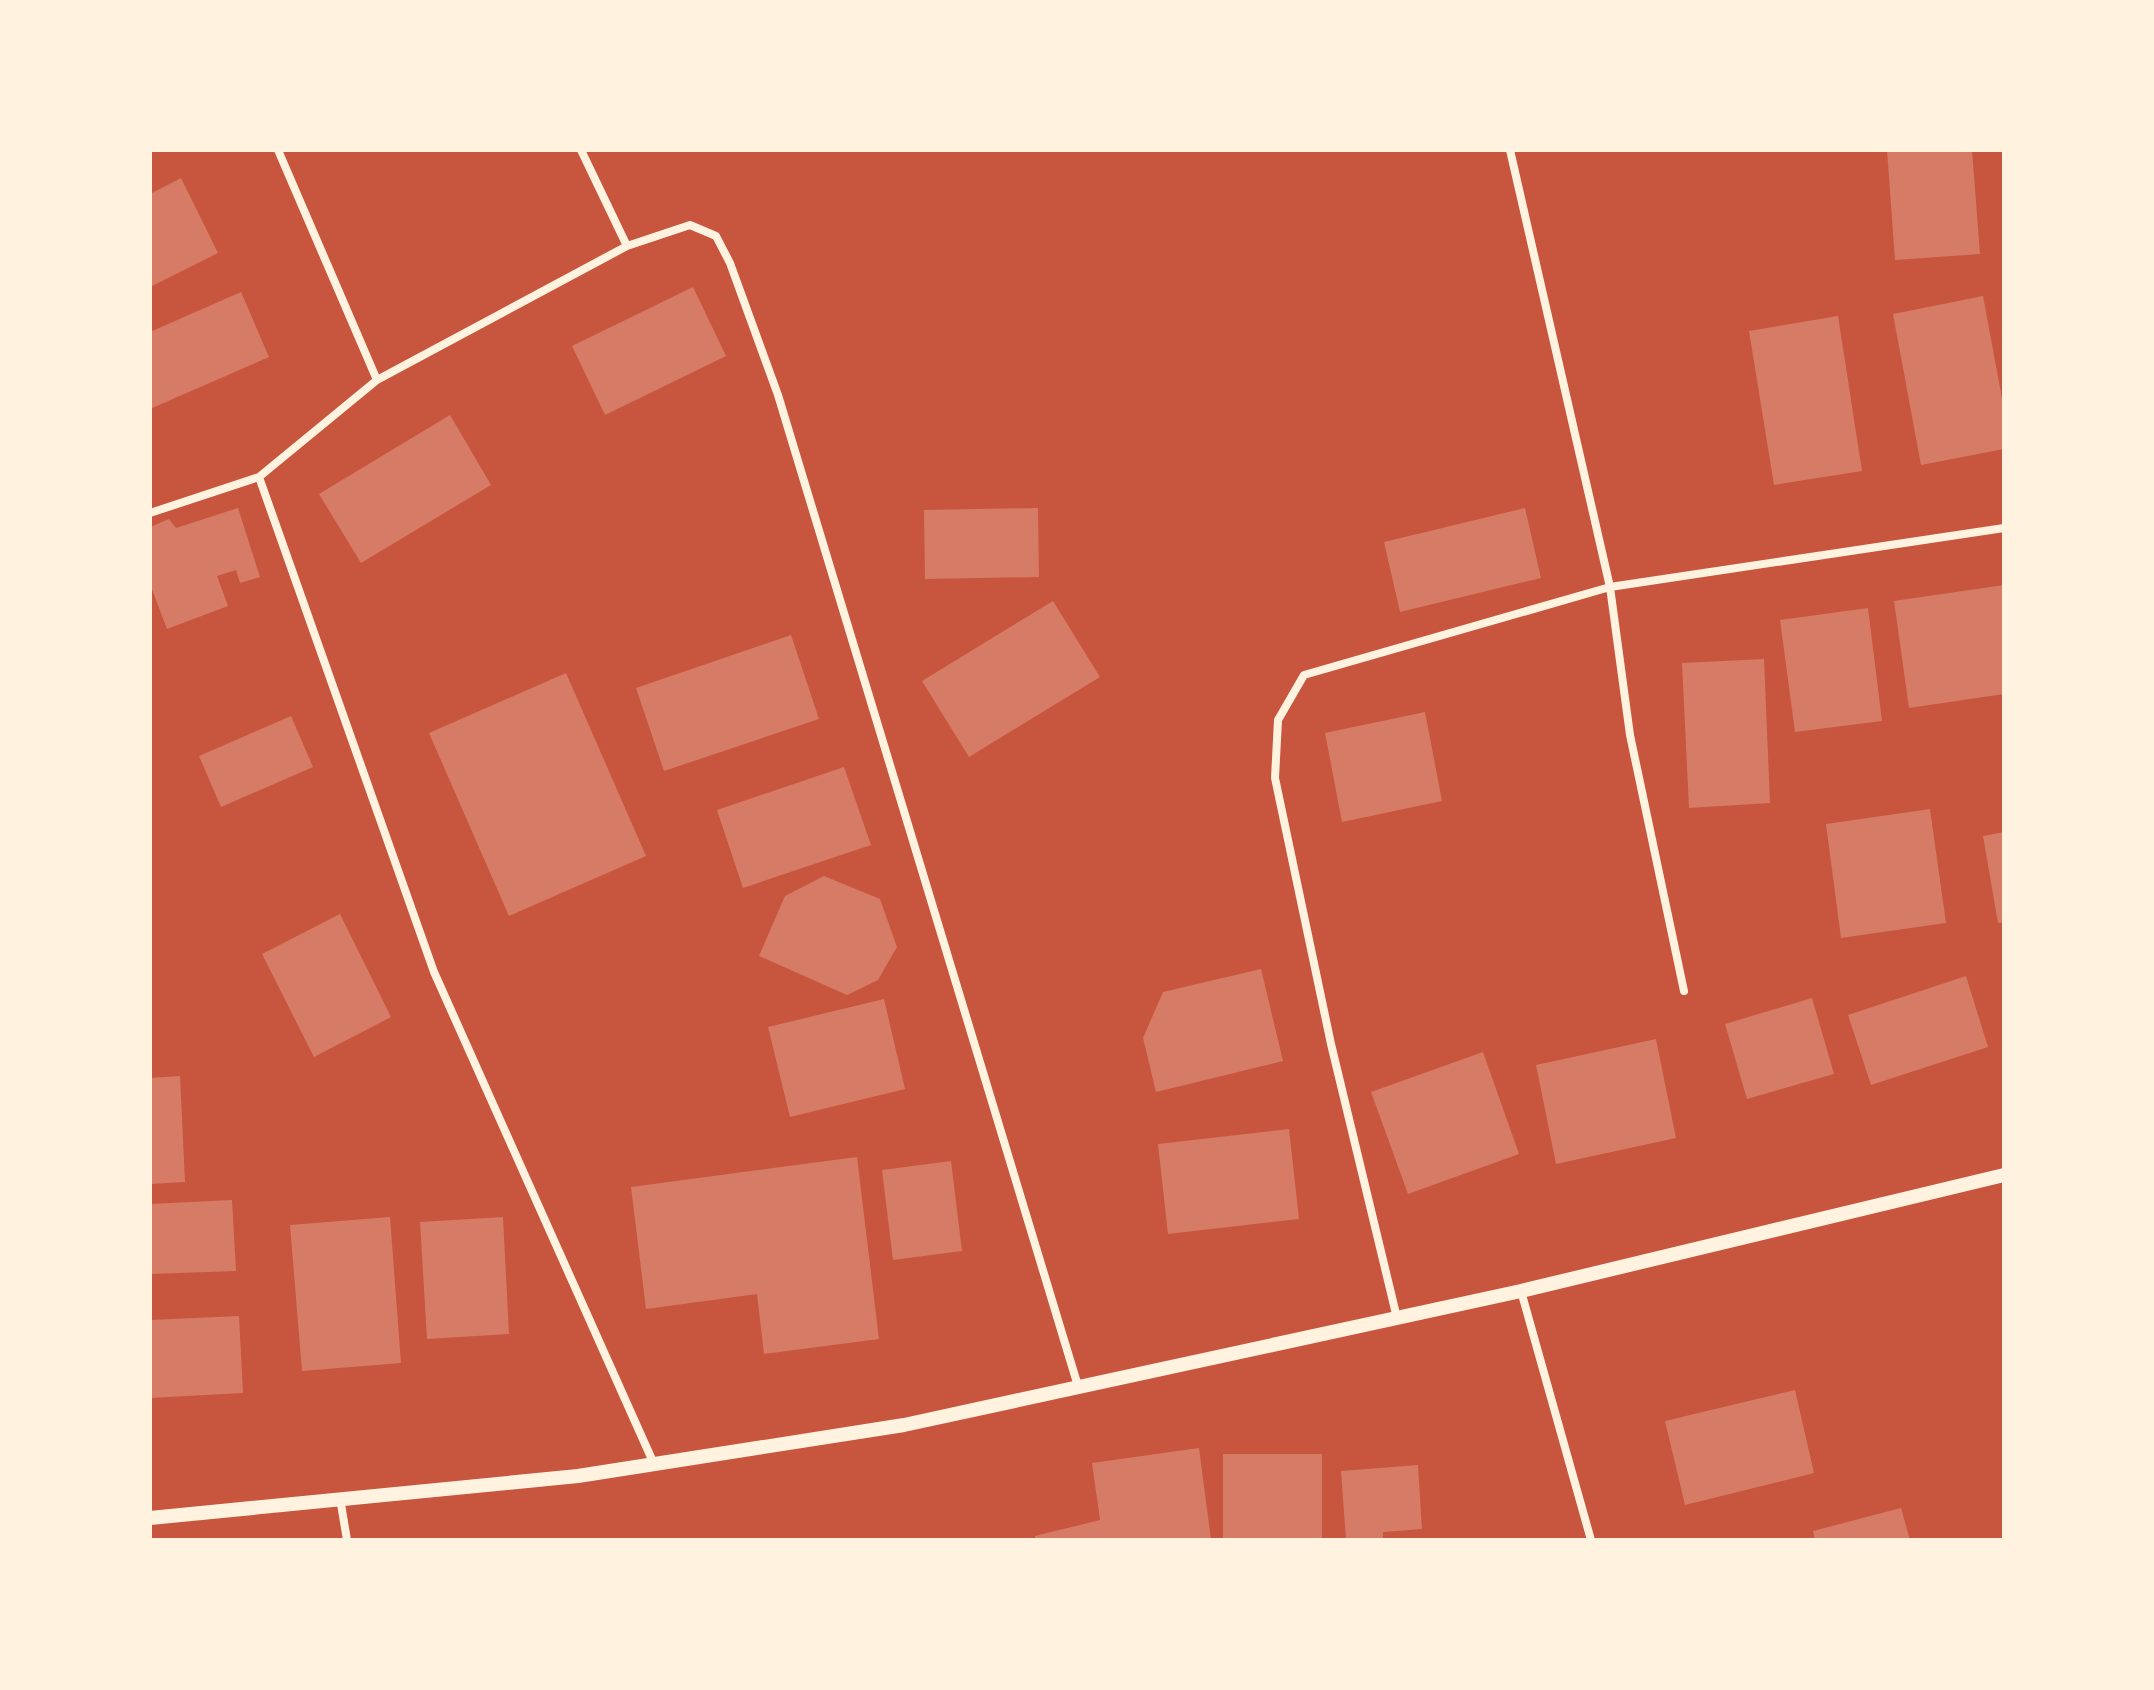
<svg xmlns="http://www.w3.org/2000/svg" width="2154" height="1690" font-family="Arial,sans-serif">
<rect width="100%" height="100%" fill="#c8553d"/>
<path fill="#d67c66" d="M1887 150H1972L1980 254 1895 260Z
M181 178 218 253 150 287V194Z
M693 287 726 356 605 415 572 346Z
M241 292 269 357 150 409V332Z
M1983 296 2004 409V449L1921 465 1893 314Z
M1838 316 1862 471 1774 485 1749 331Z
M450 415 491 485 361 563 319 494Z
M238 508 260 577 240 583 236 570 217 576 228 606 167 629 150 584V527L169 519 176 528Z
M1038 508 1039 577 925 579 924 510Z
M1525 508 1541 578 1400 612 1384 542Z
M2004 585V694L1909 708 1894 601Z
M1053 601 1100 677 969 757 922 681Z
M1868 608 1882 721 1795 732 1780 620Z
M791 635 819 719 664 771 636 688Z
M1764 659 1770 803 1689 808 1682 663Z
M566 673 646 856 509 916 429 733Z
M1425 712 1442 801 1342 822 1325 733Z
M291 716 313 767 221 807 199 756Z
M844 767 871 845 743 888 717 810Z
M1930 809 1946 923 1841 938 1826 824Z
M2004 832V922L1998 923 1983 836Z
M824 876 880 899 897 947 878 980 847 995 759 956 785 896Z
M340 914 391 1017 314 1057 262 954Z
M1261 969 1283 1061 1156 1092 1143 1038 1163 992Z
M1966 976 1988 1047 1871 1085 1848 1015Z
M1812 998 1834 1074 1747 1099 1725 1024Z
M884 999 905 1089 790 1117 768 1027Z
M1656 1039 1676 1138 1556 1164 1536 1065Z
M1483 1052 1519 1154 1408 1194 1371 1092Z
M180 1076 185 1182 150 1184V1078Z
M1289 1129 1299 1219 1168 1234 1158 1144Z
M857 1157 879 1339 764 1354 757 1294 646 1309 631 1187Z
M951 1161 962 1251 893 1260 882 1170Z
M232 1200 236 1271 150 1274V1204Z
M390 1217 401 1363 302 1371 290 1225Z
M503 1217 509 1334 427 1339 420 1222Z
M239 1316 243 1393 150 1398V1320Z
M1795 1390 1814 1473 1685 1505 1665 1421Z
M1199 1448 1211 1540H1035V1536L1100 1520 1092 1463Z
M1223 1454H1322V1540H1223Z
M1418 1465 1422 1529 1383 1532V1540H1346L1341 1471Z
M1901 1508 1910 1540H1815L1813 1531Z"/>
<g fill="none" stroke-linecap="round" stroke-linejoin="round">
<path stroke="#fff3e0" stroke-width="8" d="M278 150 377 380
M581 150 627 246
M1510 150 1610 587 1630 735 1684 991
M259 477 434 972 654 1464
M150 513 259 477 377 380 627 246 690 225 716 236 730 263 778 395 1078 1386
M1521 1291 1591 1540
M1397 1318 1331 1044 1275 778 1278 720 1304 675 1610 587 2004 528
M340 1498 347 1540"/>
<path stroke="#fff3e0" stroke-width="14" d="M150 1518 578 1476 904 1425 1521 1291 2004 1175"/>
</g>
<rect width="2154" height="1690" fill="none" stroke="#fff3e0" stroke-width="304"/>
</svg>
